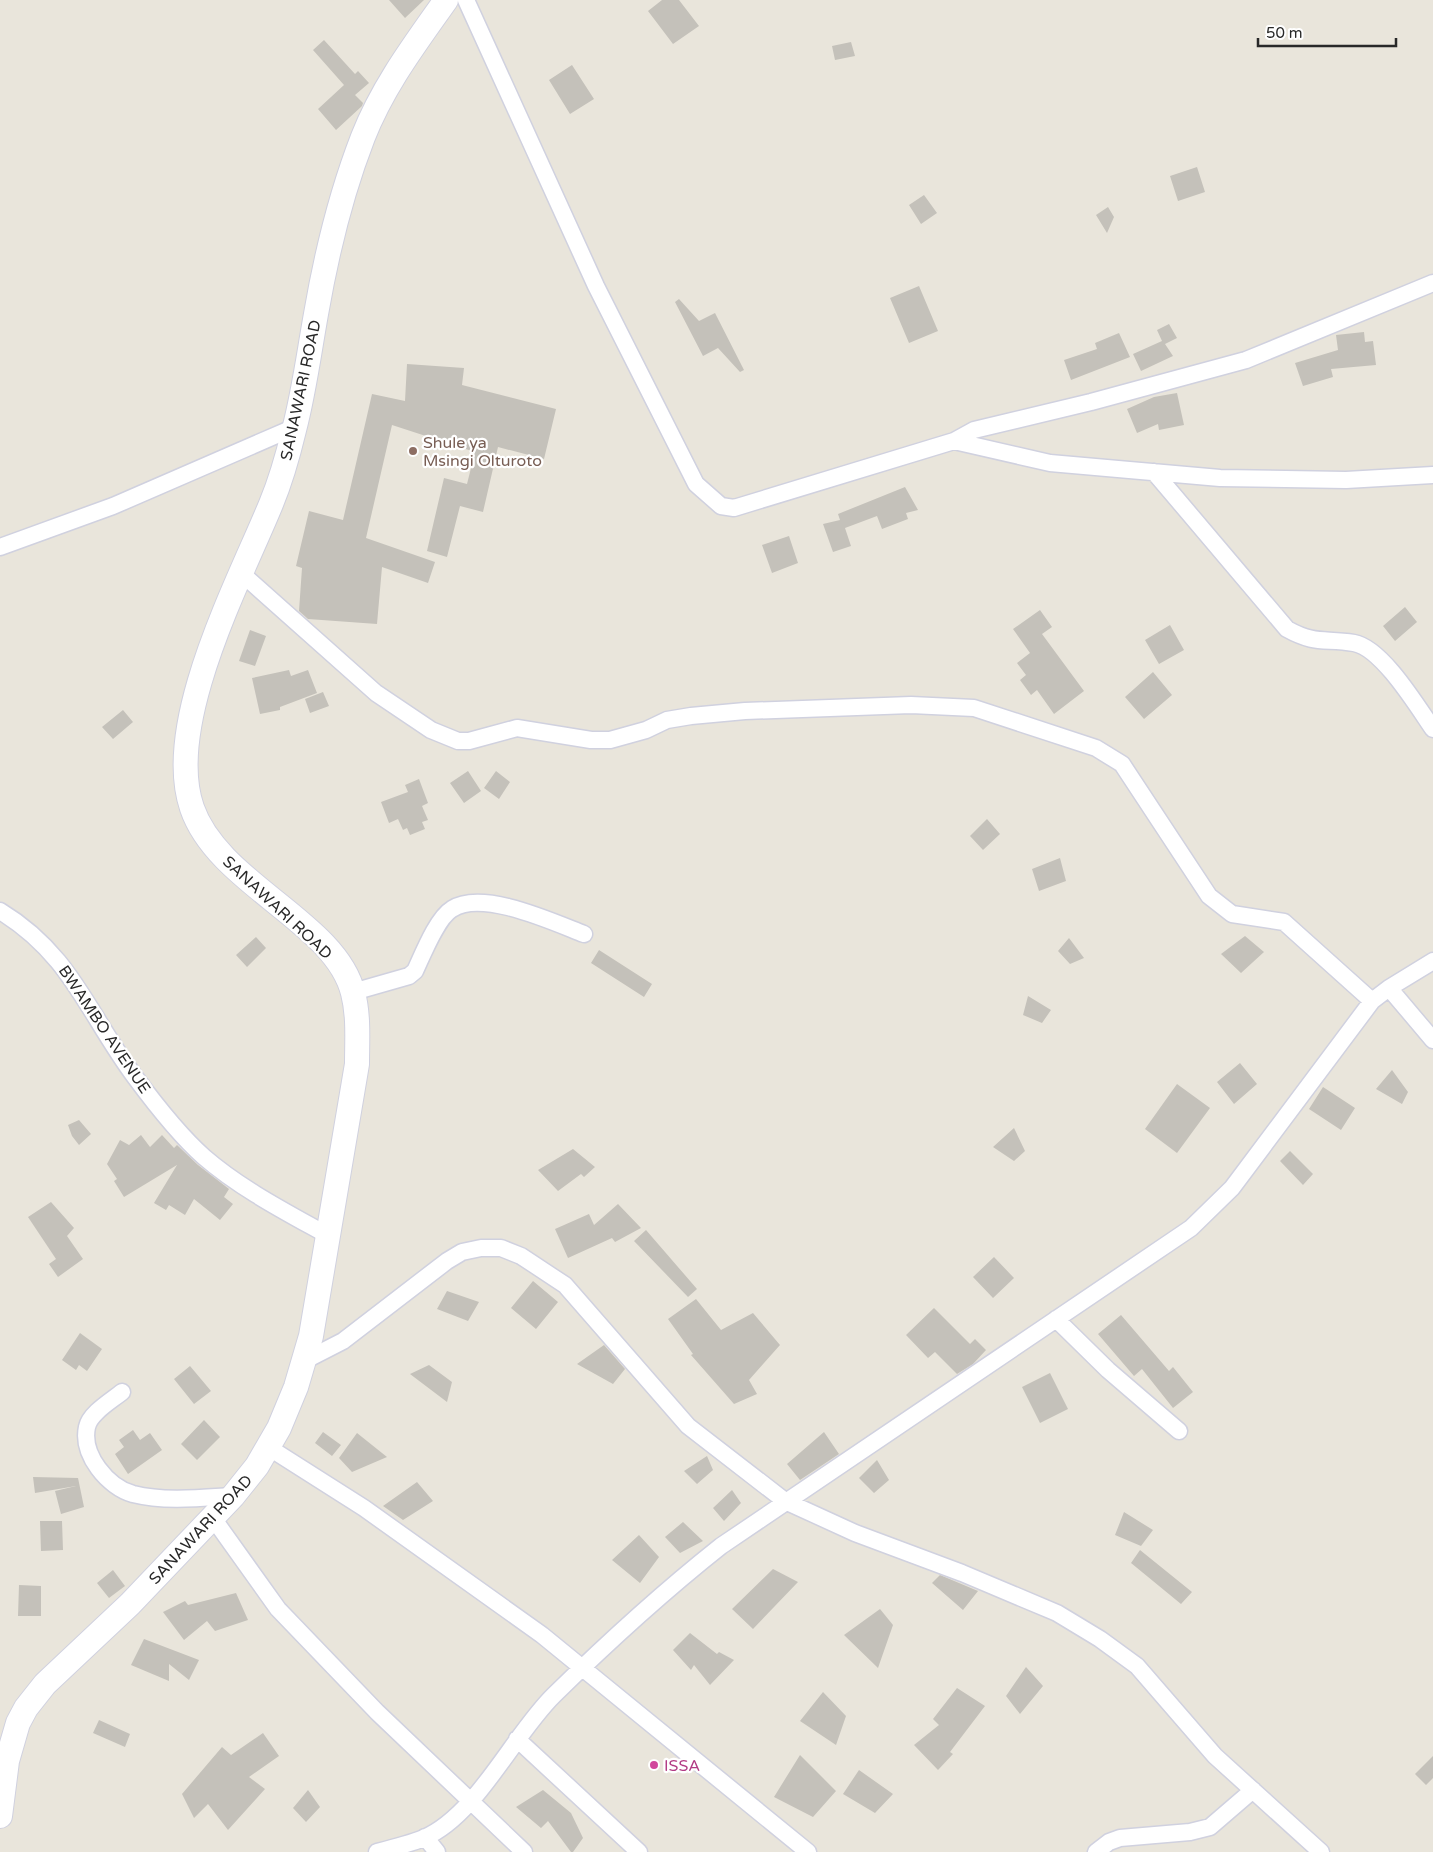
<svg xmlns="http://www.w3.org/2000/svg" width="1433" height="1852" font-family="'Varela Round',sans-serif">
<rect width="100%" height="100%" fill="#e9e5db"/>
<path fill="#c4c1ba" d="M389 0H424L405 18Z
M662 0H679L699 26 673 44 648 11Z
M324 40 355 74 358 71 369 83 355 95 363 103 362 106 336 130 318 109 344 85 313 50Z
M851 42 855 56 835 60 832 46Z
M572 65 594 99 570 114 549 80Z
M1197 167 1205 192 1178 201 1170 176Z
M924 195 937 213 921 224 909 205Z
M1108 207 1114 217 1107 233 1096 215Z
M919 286 938 331 909 343 890 298Z
M679 299 699 321 715 313 744 370 740 372 718 348 703 356 675 302Z
M1169 324 1177 338 1165 344 1173 356 1141 371 1133 354 1162 341 1157 330Z
M1364 332 1365 342 1373 341 1376 365 1331 369 1333 377 1303 386 1295 363 1338 350 1336 335Z
M1119 333 1130 357 1071 380 1064 360 1097 349 1095 343Z
M407 364 464 368 462 385 556 409 544 459 498 447 483 512 460 506 447 557 427 551 444 478 467 484 475 452 392 425 366 538 435 562 428 583 382 567 377 624 308 619 299 611 302 568 296 566 309 511 343 520 372 394 405 401Z
M1177 393 1184 425 1159 430 1158 424 1137 433 1127 409 1154 397Z
M905 487 918 510 906 513 908 519 882 529 877 516 845 528 851 546 833 552 823 524 840 520 838 514Z
M789 536 798 563 772 573 762 545Z
M1405 607 1417 622 1395 641 1383 626Z
M1040 610 1052 627 1042 634 1084 691 1054 714 1037 690 1031 695 1020 680 1026 675 1017 663 1030 653 1013 629Z
M1170 625 1184 650 1159 664 1145 640Z
M250 630 266 636 255 666 239 661Z
M289 670 291 676 308 670 317 693 280 707V710L260 714 252 678Z
M1153 672 1172 695 1144 719 1125 697Z
M323 692 329 706 310 713 305 699Z
M123 710 133 722 113 739 102 727Z
M468 771 481 791 464 803 450 783Z
M496 771 510 782 499 799 484 788Z
M419 779 428 803 422 806 428 820 422 822 425 829 410 835 407 828 403 830 398 819 389 823 381 802 408 792 405 785Z
M987 819 1000 834 983 850 970 836Z
M1060 858 1066 881 1039 891 1032 869Z
M1245 936 1264 952 1241 973 1221 954Z
M256 937 266 948 247 967 236 955Z
M1069 938 1084 958 1070 964 1058 951Z
M599 950 652 984 644 997 591 963Z
M1028 996 1051 1010 1042 1023 1023 1015Z
M1240 1063 1257 1084 1234 1104 1217 1082Z
M1392 1070 1408 1092 1402 1104 1376 1089Z
M1177 1084 1210 1108 1177 1153 1145 1129Z
M1323 1087 1355 1108 1341 1130 1309 1109Z
M79 1120 91 1134 79 1145 72 1136 68 1125Z
M1014 1128 1025 1151 1014 1161 993 1147Z
M141 1135 150 1147 162 1135 174 1148 177 1145 198 1165 229 1189 224 1197 233 1204 220 1220 194 1199 185 1215 169 1205 166 1210 154 1203 177 1165 124 1197 114 1181 117 1179 107 1164 120 1140 129 1145Z
M573 1149 595 1167 584 1177 581 1174 558 1191 538 1170Z
M1290 1151 1313 1174 1303 1185 1280 1161Z
M51 1202 74 1228 67 1236 83 1259 58 1277 49 1264 56 1259 28 1217Z
M618 1204 641 1228 615 1242 612 1238 568 1258 555 1229 589 1214 594 1225Z
M646 1230 697 1289 688 1297 634 1241Z
M994 1257 1014 1278 993 1298 973 1277Z
M533 1281 558 1302 536 1329 511 1308Z
M447 1291 479 1302 468 1321 437 1309Z
M696 1299 721 1330 753 1313 780 1345 749 1380 757 1394 734 1404 691 1355 693 1354 668 1319Z
M934 1308 970 1344 975 1339 986 1350 973 1364 957 1374 935 1352 928 1358 906 1335Z
M1121 1315 1169 1371 1173 1367 1193 1392 1173 1408 1142 1369 1134 1376 1098 1334Z
M80 1333 102 1349 87 1371 79 1365 76 1370 62 1360Z
M604 1345 625 1369 613 1384 577 1364Z
M429 1365 452 1382 447 1402 410 1374Z
M190 1366 211 1391 194 1404 174 1379Z
M1050 1373 1068 1409 1040 1423 1022 1387Z
M204 1420 220 1437 197 1460 181 1444Z
M133 1430 140 1440 150 1433 162 1450 128 1474 115 1454 124 1447 119 1440Z
M323 1432 341 1445 332 1456 315 1443Z
M824 1432 839 1454 800 1480 787 1464Z
M357 1433 387 1457 352 1472 339 1458Z
M707 1456 713 1470 697 1484 684 1471Z
M877 1460 889 1480 874 1493 859 1478Z
M33 1477 78 1478 84 1507 61 1514 55 1491 76 1486 35 1493Z
M417 1482 433 1501 403 1520 383 1506Z
M732 1490 741 1503 724 1521 713 1508Z
M1124 1512 1153 1530 1141 1546 1115 1535Z
M40 1521H62L63 1550 41 1551Z
M683 1522 703 1541 680 1553 665 1537Z
M639 1535 659 1557 640 1583 612 1560Z
M1140 1550 1192 1592 1181 1604 1131 1563Z
M773 1569 798 1582 753 1629 732 1609Z
M113 1570 125 1586 109 1598 97 1583Z
M940 1575 978 1591 963 1610 932 1583Z
M19 1585 41 1586V1616H18Z
M236 1593 248 1620 215 1631 207 1621 184 1640 163 1612 185 1601 188 1605Z
M880 1609 893 1625 878 1668 844 1635Z
M690 1633 717 1654 719 1652 734 1660 710 1685 694 1665 691 1670 673 1650Z
M144 1639 199 1660 189 1680 169 1664V1681L131 1665Z
M1026 1667 1043 1686 1020 1714 1006 1696Z
M957 1688 985 1706 950 1752 953 1754 938 1770 914 1745 939 1725 933 1719Z
M823 1692 846 1716 836 1745 800 1721Z
M99 1720 130 1734 125 1747 93 1733Z
M263 1733 279 1756 249 1777 265 1789 228 1830 208 1804 194 1818 182 1794 222 1747 231 1755Z
M800 1755 836 1791 813 1817 774 1797Z
M1433 1756V1778L1426 1785 1415 1774Z
M859 1770 893 1794 875 1813 843 1794Z
M308 1790 320 1807 306 1822 293 1808Z
M543 1790 571 1813 583 1838 573 1852H571L548 1821 541 1828 516 1807Z"/>
<g fill="none" stroke-linecap="round" stroke-linejoin="round">
<g stroke="#d0d1df" stroke-width="19">
<path id="street" d="M466 0 596 286 696 484 721 506 734 508 954 441 974 430 1091 402 1246 360 1433 283
M954 441 1050 463 1220 478 1346 480 1433 475
M1154 472 1287 629C1316 645 1324 638 1354 643 1382 648 1417 706 1433 729
M0 547 113 506 295 427
M240 572 376 693 431 730 458 741H469L517 728 591 740H610L646 730 667 720 691 716 745 711 911 705 974 708 1096 748 1122 764 1209 896 1232 914 1284 922 1372 1001
M0 911C71 954 88 1014 135 1077 155 1104 178 1134 204 1157 241 1189 286 1212 329 1236
M1389 988 1433 1040
M353 992 409 976 415 971C423 954 437 918 452 909 482 889 553 922 584 934
M1056 1319 1108 1370 1179 1431
M304 1361 343 1341 447 1261 462 1252 481 1248H501L521 1256 565 1285 688 1426 785 1501 855 1533 962 1573 1057 1613 1100 1639 1137 1666 1215 1756 1321 1852
M122 1392C111 1401 90 1413 87 1427 81 1455 108 1487 133 1494 165 1502 201 1498 233 1496
M268 1447 364 1508 542 1635 808 1852
M213 1518 278 1609 377 1712 524 1852
M517 1739 639 1852
M425 1837 437 1852
M377 1852C393 1848 409 1844 424 1838 477 1815 513 1735 554 1695 607 1643 663 1592 721 1546L1191 1228 1232 1188 1372 1001 1389 988 1433 961
M1096 1852 1109 1842 1120 1838 1190 1832 1210 1827 1253 1790"/>
</g>
<g stroke="#d0d1df" stroke-width="26">
<path id="secondary" d="M0 1816 7 1761 18 1723 26 1708 45 1684 130 1604 233 1496 257 1466 279 1428 296 1387 311 1336 357 1064C357 1041 359 1016 353 993 336 922 218 884 192 808 163 724 239 582 271 504 281 480 288 455 294 430 304 392 309 353 316 314 326 256 342 191 363 137 383 86 415 44 446 0"/>
</g>
<use href="#street" stroke="#fff" stroke-width="16"/>
<use href="#secondary" stroke="#fff" stroke-width="24"/>
</g>
<circle fill="#8d6e63" stroke="#fff" stroke-width="2" cx="413" cy="451" r="5"/>
<circle fill="#d1479c" stroke="#fff" stroke-width="2" cx="654" cy="1765" r="5"/>
<g text-anchor="middle" stroke-width="4.5" stroke-linejoin="round" paint-order="stroke">
<g font-size="16" fill="#282828" stroke="#fff">
<text transform="translate(300 390) rotate(-78)" y="6">SANAWARI ROAD</text>
<text transform="translate(278 907) rotate(43)" y="6">SANAWARI ROAD</text>
<text transform="translate(105 1029) rotate(56)" y="6">BWAMBO AVENUE</text>
<text transform="translate(200 1529) rotate(-47)" y="6">SANAWARI ROAD</text>
</g>
<g font-size="16" fill="#785e54" stroke="#fff" text-anchor="start">
<text x="423" y="448">Shule ya<tspan x="423" dy="18">Msingi Olturoto</tspan></text>
</g>
<g font-size="16" fill="#b23c85" stroke="#fff" text-anchor="start">
<text x="664" y="1771">ISSA</text>
</g>
</g>
<path d="M1258 38v8h138v-8" fill="none" stroke="#282828" stroke-width="2.5"/>
<text x="1266" y="38" font-size="15" fill="#282828" stroke="#ffffff" stroke-width="4" paint-order="stroke">50 m</text>
</svg>
